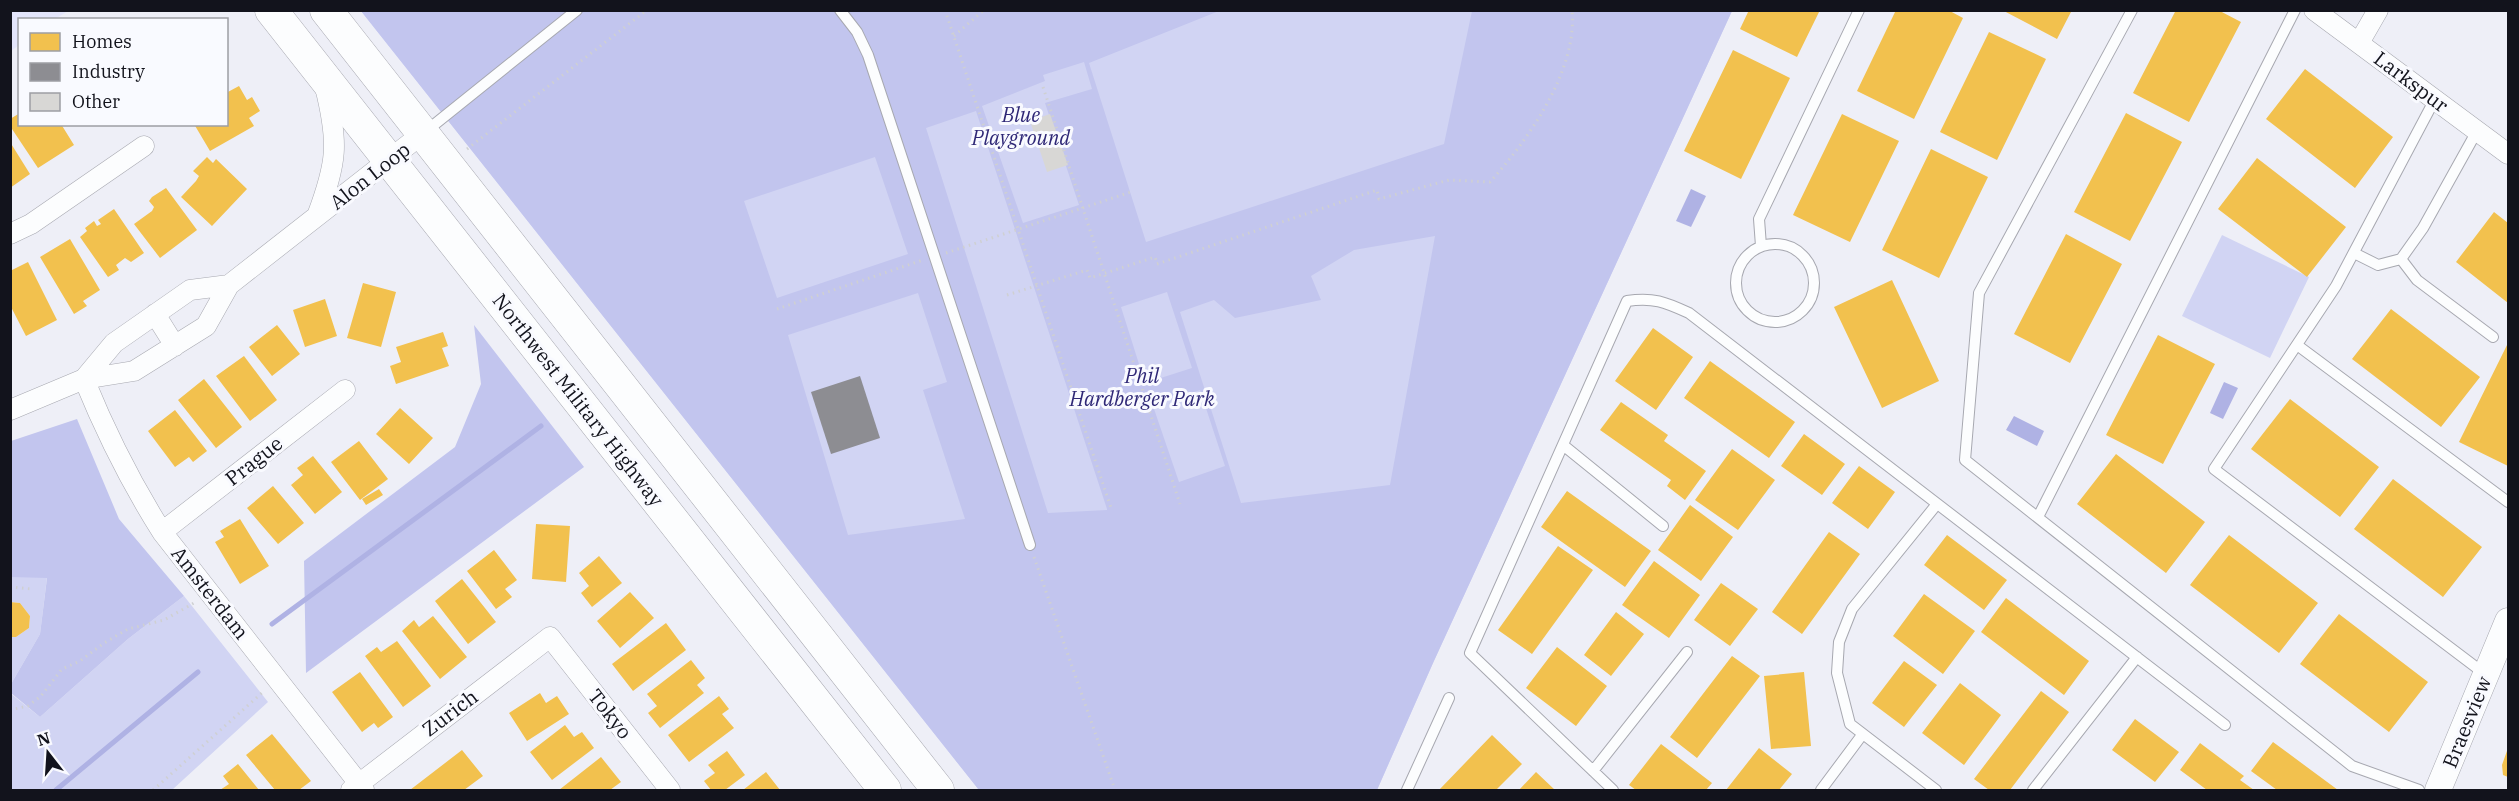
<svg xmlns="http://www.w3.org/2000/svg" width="2519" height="801" font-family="'IBM Plex Serif',serif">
<rect width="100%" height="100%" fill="#eeeff7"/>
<path fill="#e3e5fb" d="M11 10H68V11L55 19 20 20 19 45 11 51Z"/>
<path fill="#d1d4f3" d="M361 11H1732L1433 663 1377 790H979Z
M2222 235 2309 277 2270 358 2182 316Z
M11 577H47L40 634 11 684V637H16L29 628 30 616 20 603 11 602Z
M184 596 268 702 172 790H11L10 693 40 717 128 639Z"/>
<path fill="#c2c5ee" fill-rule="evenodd" d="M361 11H1219L1089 63 1146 242 1444 144 1472 11H1732L1433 663 1377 790H979ZM1084 62 1092 89 1045 103 1079 205 1023 223 982 106 1045 81 1043 75ZM976 111 1107 509V510L1048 513 926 128ZM875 157 908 254 777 298 744 201ZM1435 236 1390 485 1241 503 1180 312 1214 300 1235 318 1321 300 1311 276 1354 250ZM1167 292 1192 368 1145 383 1121 307ZM918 293 947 382 923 390 965 519 848 535 788 335ZM1200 390 1225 466 1179 482 1153 406Z
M474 325 584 467 306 673 304 561 455 447 481 384Z
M77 419 119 519 184 596 128 639 40 717 11 693V684L40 634 47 578 11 577V441Z"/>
<path fill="#afb2e4" d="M1691 189 1706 196 1691 227 1676 221Z
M2224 382 2238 388 2223 419 2210 413Z
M2014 416 2044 431 2037 446 2006 430Z"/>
<path fill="#f2c14e" d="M1749 10H1820L1797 57 1740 29Z
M1896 10H1948L1963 18 1914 119 1857 91Z
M2002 10H2072L2057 39Z
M2176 10H2218L2241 22 2189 122 2133 93Z
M1989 32 2046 59 1997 160 1940 132Z
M1733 50 1790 78 1741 179 1684 151Z
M2305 69 2393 137 2355 188 2266 119Z
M239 86 247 100 252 97 260 111 249 118 254 126 210 151 194 124H226V93Z
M20 113V124H61L74 145 38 168 10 126V119Z
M2126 113 2182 142 2130 241 2074 212Z
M1842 114 1899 141 1850 242 1793 215Z
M10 142 30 174 10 188Z
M1931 149 1988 177 1939 278 1882 250Z
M207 157 213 163 216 159 247 189 212 226 181 197 196 181 199 176 193 171Z
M2257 158 2346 227 2307 277 2218 209Z
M166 188 197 230 160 258 134 224 152 211 154 207 149 201 152 197Z
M114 209 144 253 131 262 125 258 116 265 119 270 108 277 80 237 87 231 85 228 94 221 97 226 101 224 98 220Z
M2494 212 2508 223V303L2456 262Z
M2066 234 2122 264 2070 363 2014 334Z
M70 239 100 290 83 301 87 306 74 314 40 257Z
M28 262 57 320 26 336 10 305V271Z
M1892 280 1939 381 1882 408 1834 307Z
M363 283 396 292 381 347 347 338Z
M325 299 337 336 305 347 293 310Z
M2391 309 2480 377 2441 427 2352 359Z
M277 325 300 354 272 376 249 347Z
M1653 328 1693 357 1656 410 1615 381Z
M443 332 448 346 442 348 449 366 396 384 390 366 401 362 396 347Z
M2158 335 2215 364 2163 464 2106 435Z
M2508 343V466L2459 442Z
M244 356 277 400 250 421 216 376Z
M1710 361 1795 422 1769 458 1684 398Z
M204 379 242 427 216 448 178 400Z
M2290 399 2379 467 2340 517 2251 449Z
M1621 402 1668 435 1664 441 1706 471 1685 500 1667 486 1671 480 1600 430Z
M400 408 433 438 409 464 376 434Z
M175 410 207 451 193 462 189 457 175 467 148 431Z
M1804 434 1845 464 1822 495 1781 466Z
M359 441 388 479 360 500 331 462Z
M1732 449 1775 480 1738 530 1695 500Z
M2116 454 2205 522 2166 573 2077 504Z
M313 456 342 492 315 514 291 485 303 475 297 468Z
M1859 466 1895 492 1868 529 1832 503Z
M2393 479 2482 547 2443 597 2354 529Z
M273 486 304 523 278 544 247 508Z
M379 489 383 495 366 505 362 499Z
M1567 491 1651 551 1625 587 1541 527Z
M1690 505 1733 537 1701 581 1658 550Z
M240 519 269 566 240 584 215 542 224 537 220 531Z
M536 524 570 526 566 582 532 579Z
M1829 532 1860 554 1802 634 1772 612Z
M1947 535 2007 580 1984 610 1924 565Z
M2229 535 2318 603 2279 653 2190 585Z
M1558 546 1593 570 1532 654 1498 630Z
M494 550 517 580 505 589 512 597 496 609 467 571Z
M599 556 622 583 592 607 581 593 589 586 579 573Z
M1654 561 1700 595 1669 638 1622 605Z
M462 579 496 622 468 644 435 601Z
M1721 583 1758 609 1730 646 1694 620Z
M630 592 654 618 620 648 597 621Z
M1924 594 1975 631 1943 674 1893 636Z
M2006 598 2089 661 2064 695 1981 632Z
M10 602 20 603 30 616 29 628 16 637H10Z
M1616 612 1644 634 1611 676 1584 655Z
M2339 614 2428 682 2389 732 2300 664Z
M433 616 467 657 440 679 402 631 414 620 419 627Z
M666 623 686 650 633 691 612 664Z
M397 641 431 686 403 707 365 656 377 647 381 652Z
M1557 647 1607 686 1576 726 1526 688Z
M1732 656 1760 676 1697 758 1670 737Z
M691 660 705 678 697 685 704 693 660 728 648 713 657 706 647 694Z
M1904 661 1937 685 1904 727 1872 703Z
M360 672 393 717 378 728 374 723 362 732 332 692Z
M1804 672 1811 746 1771 749 1764 676Z
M1960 683 2001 715 1964 765 1922 733Z
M2041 691 2069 712 2010 790H1989L1974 779Z
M540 693 546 703 557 696 569 714 527 741 509 713Z
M719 696 729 709 722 714 734 728 689 762 668 735Z
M2135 719 2179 752 2155 782 2112 750Z
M565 725 574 737 582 732 594 748 552 780 530 752Z
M272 734 311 781 299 790H275L246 755Z
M1492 735 1522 764 1496 790H1439Z
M2273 742 2338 790H2277L2251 771Z
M2200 743 2244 776 2240 780 2254 790H2207L2180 770Z
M1661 744 1712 783 1706 790H1636L1629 785Z
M1759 748 1792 774 1779 790H1726Z
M2508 748V777L2503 775 2502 765Z
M462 750 483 776 464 790H410Z
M727 751 745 775 725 790H711L704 781 715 773 708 765Z
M601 757 621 782 610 790H559Z
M238 764 259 790H220L229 784 223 776Z
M766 772 780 790H743Z
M1536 772 1555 790H1519Z"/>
<path fill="#8d8d92" d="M860 376 880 438 831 454 811 392Z"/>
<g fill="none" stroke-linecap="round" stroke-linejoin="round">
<path stroke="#afb2e4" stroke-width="5" d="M272 624 541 426
M56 790 198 672"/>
</g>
<path fill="#d8d7d5" d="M1050 114 1068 165 1047 172 1030 121Z"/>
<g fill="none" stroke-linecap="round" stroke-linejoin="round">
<g stroke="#a7a8b0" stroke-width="12">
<path id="service" d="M840 10 857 32 868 55 1030 545
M2132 10 1979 293 1965 460 2352 766 2419 790
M2435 99 2336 286 2214 469 2485 674
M425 132 577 10
M1736 283a39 39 0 1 1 78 0a39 39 0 1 1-78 0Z
M1761 246 1759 219 1859 10
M2354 253 2378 265 2401 259 2423 228 2477 131
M2401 259 2417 280 2493 337
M2297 345 2508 502
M1563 445 1663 526
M2038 517 2295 10
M1593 771 1687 652
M1407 790 1449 698
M1613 790 1470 653 1627 301C1653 297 1665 302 1689 313L2225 725
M1821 790 1862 735
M1936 790 1850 724 1837 673 1839 642 1852 609 1937 504
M2033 790 2137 657"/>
</g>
<g stroke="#a7a8b0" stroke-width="21">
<path id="minor" d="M2314 10 2508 154
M2359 43 2378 10
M317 216C337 163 339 143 325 87
M10 234 31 224 144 146
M155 314 175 346
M84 379C106 433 131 483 162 532L364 790
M84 379 114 343 190 290 229 285
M10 410 84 379 134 371 206 326 229 285 422 134
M162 532 345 390
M351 790 550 637 670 790"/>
</g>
<g stroke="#a7a8b0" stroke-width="27">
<path id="tertiary" d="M2438 790 2508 621"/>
</g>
<g stroke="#a7a8b0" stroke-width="33">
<path id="primary" d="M271 10 885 790
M326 10 938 790"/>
</g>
<path stroke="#cfd0d2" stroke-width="3" stroke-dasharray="1.5 4.5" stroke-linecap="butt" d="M945 10 1111 508
M954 36 984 10
M1043 87 1180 504
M467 149 647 10
M946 253 1131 192
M1007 295 1087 270 1090 278 1155 257 1157 264 1377 190 1379 199 1449 180 1490 182C1528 140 1578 70 1572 10
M777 309 923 260
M1034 557 1115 790
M10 587 32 589
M10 710 28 706 41 696 62 669 80 661 104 643 128 629 164 620 194 603
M153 790 263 692"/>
<use href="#service" stroke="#fcfdfe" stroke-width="10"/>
<use href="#minor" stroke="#fcfdfe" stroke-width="20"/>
<use href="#tertiary" stroke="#fcfdfe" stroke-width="26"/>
<use href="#primary" stroke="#fcfdfe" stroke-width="32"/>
</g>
<g text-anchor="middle" stroke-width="6" stroke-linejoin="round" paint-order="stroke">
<g font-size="20" fill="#12131c" stroke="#f9faff">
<text transform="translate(2411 82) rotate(37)" y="7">Larkspur</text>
<text transform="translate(370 176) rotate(-38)" y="7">Alon Loop</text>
<text transform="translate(578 400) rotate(52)" y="7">Northwest Military Highway</text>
<text transform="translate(254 461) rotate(-38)" y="7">Prague</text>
<text transform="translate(210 593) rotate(52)" y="7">Amsterdam</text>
<text transform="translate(450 713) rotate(-37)" y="7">Zurich</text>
<text transform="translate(610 714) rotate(52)" y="7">Tokyo</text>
<text transform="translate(2467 722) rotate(-68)" y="7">Braesview</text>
</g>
<g font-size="20" font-style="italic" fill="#2e2776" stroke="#f9faff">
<text x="1021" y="122">Blue<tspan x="1021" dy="23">Playground</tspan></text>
<text x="1142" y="383">Phil<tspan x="1142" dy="23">Hardberger Park</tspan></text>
</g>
</g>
<rect width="2519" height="801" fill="none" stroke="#12131c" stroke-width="24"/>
<rect x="18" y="18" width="210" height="108" fill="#f9faff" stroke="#9d9ea4" stroke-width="1.5"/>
<rect x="30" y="33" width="30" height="18" fill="#f2c14e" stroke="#9d9ea4" stroke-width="1.5"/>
<text x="72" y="48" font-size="18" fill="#12131c">Homes</text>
<rect x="30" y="63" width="30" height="18" fill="#8d8d92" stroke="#9d9ea4" stroke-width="1.5"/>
<text x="72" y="78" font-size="18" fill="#12131c">Industry</text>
<rect x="30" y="93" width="30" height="18" fill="#d8d7d5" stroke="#9d9ea4" stroke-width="1.5"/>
<text x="72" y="108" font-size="18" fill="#12131c">Other</text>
<g transform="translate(48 753) rotate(343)" stroke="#f9faff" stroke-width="4.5" paint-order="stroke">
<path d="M0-4.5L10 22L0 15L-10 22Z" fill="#12131c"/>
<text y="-9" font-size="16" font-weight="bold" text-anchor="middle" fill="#12131c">N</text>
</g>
</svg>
